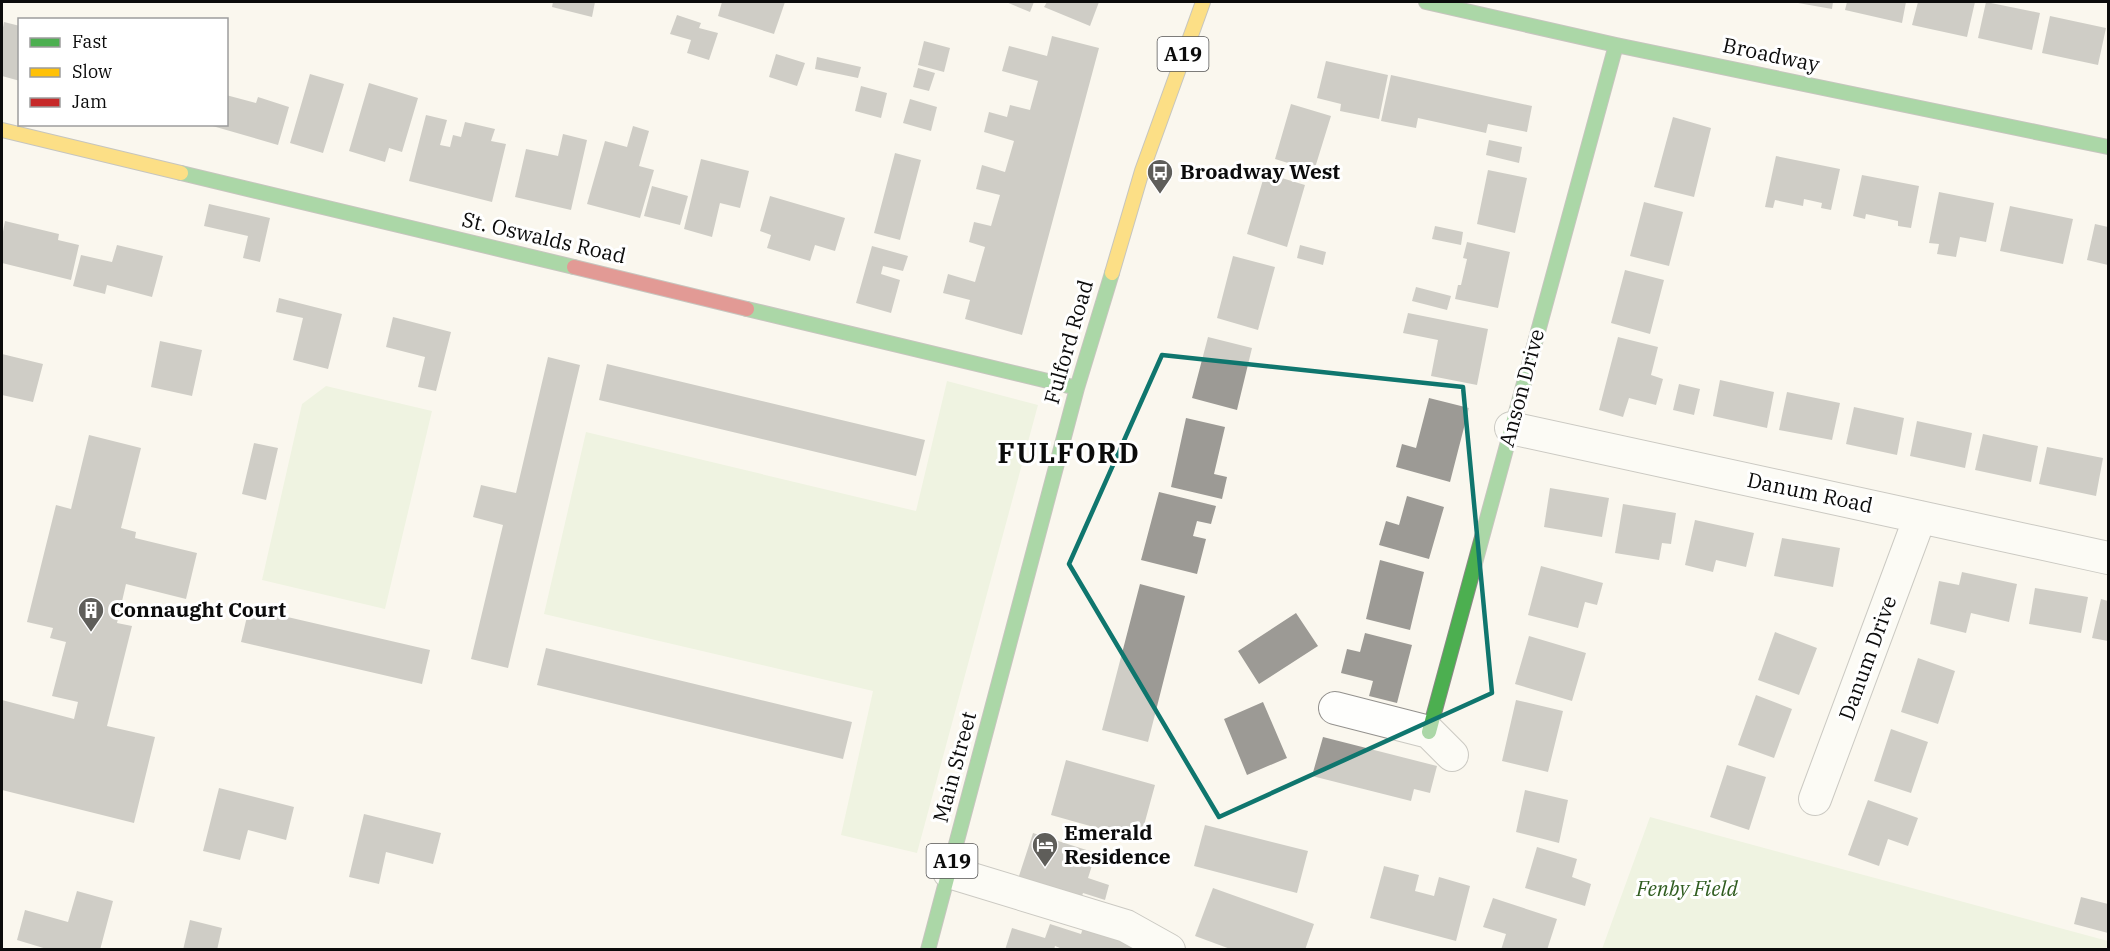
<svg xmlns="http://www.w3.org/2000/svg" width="2110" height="951" font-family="'IBM Plex Serif',serif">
<rect width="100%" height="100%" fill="#faf7ee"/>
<path fill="#e3edd0" d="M947 381 1038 405 917 853 841 835 873 691 544 614 586 432 916 511Z
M326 386 432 411 385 609 262 580 302 404Z
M1650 817 2108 941V949H1602Z"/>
<path fill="#9c9a95" d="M553 2H595L592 17 552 7Z
M722 2H785L774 34 718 16Z
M1006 2H1034L1030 12Z
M1047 2H1099L1090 26 1044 7Z
M1847 2H1906L1902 23 1845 10Z
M1918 2H1975L1967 37 1912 25Z
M1986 2 2040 13 2032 50 1978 38Z
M1798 3V2H1833L1832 9Z
M677 15 701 23 699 28 718 33 709 60 687 53 691 40 670 34Z
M2050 16 2106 28 2098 65 2042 53Z
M4 22 20 26V81L2 76V33Z
M1052 36 1099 48 1022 335 965 319 970 300 943 293 948 274 975 282 985 247 969 242 974 222 991 226 1000 195 976 189 982 165 1005 172 1014 141 984 132 989 112 1007 117 1010 105 1030 110 1038 81 1002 71 1009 46 1047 56Z
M924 41 950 48 944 72 918 65Z
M776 54 805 63 797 86 769 77Z
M817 57 861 67 858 78 815 69Z
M1326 61 1388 75 1379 119 1340 111 1341 104 1317 98Z
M918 68 935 73 929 91 913 87Z
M310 74 344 84 323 153 290 143Z
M1391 75 1532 106 1527 132 1488 124 1486 133 1418 118 1416 128 1381 121Z
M369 83 418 98 402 152 389 148 385 162 349 151Z
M861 86 887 93 881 118 855 111Z
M226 95 256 103 258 97 289 107 278 145 209 125 226 124Z
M910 99 937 107 931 131 903 123Z
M1291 104 1331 116 1314 171 1275 159Z
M426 115 447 120 440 145 450 147 453 135 461 137 465 122 495 129 491 141 506 144 492 202 409 181Z
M1673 117 1711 128 1694 197 1654 187Z
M633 126 649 131 639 166 654 170 640 218 587 204 605 141 627 147Z
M563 134 587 140 571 210 515 197 526 149 558 156Z
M1489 140 1522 147 1519 163 1486 155Z
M895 153 921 160 900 240 874 233Z
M1776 156 1840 169 1831 210 1821 208 1822 203 1804 199 1803 206 1775 200 1773 208 1765 207Z
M701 159 749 171 740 208 720 203 712 237 684 229Z
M1488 170 1527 178 1515 233 1477 224Z
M1265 173 1305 185 1287 247 1247 234Z
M1862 175 1919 186 1911 228 1898 226V221L1866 214 1865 219 1853 216Z
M652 186 688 196 680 225 644 216Z
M1939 192 1994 203 1986 242 1960 237 1956 257 1937 254 1939 244 1929 243Z
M770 196 845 218 835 251 815 245 810 261 767 248 771 235 760 231Z
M1644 202 1683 212 1669 266 1630 256Z
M209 204 270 218 260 262 243 258 248 236 204 226Z
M2010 206 2073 219 2063 264 2000 251Z
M5 221 59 234 58 240 79 245 71 280 2 263V237Z
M2095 224 2108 227V265L2087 260Z
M1435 226 1463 232 1461 245 1432 239Z
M1467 242 1510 252 1498 308 1455 299 1458 285H1461L1467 259 1463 258Z
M117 245 163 256 152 297 107 285 105 294 73 286 81 255 112 262Z
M1300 245 1326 252 1323 265 1297 258Z
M872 246 908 256 903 271 883 266 881 274 900 280 891 313 856 303Z
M1233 256 1275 267 1258 330 1217 318Z
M1625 270 1664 280 1650 334 1611 323Z
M1416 287 1451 296 1447 310 1412 301Z
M279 298 342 314 328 369 293 360 303 318 276 312Z
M1408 313 1488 329 1477 385 1431 376 1438 340 1403 333Z
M393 317 451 332 436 391 418 387 425 357 386 347Z
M1208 337 1252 348 1237 410 1192 398Z
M1618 337 1658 347 1651 375 1663 379 1656 405 1629 398 1623 417 1599 410Z
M160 341 202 350 192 396 151 387Z
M2 354 43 364 33 402 2 395Z
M548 357 580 365 508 668 471 659 503 525 473 517 481 485 516 493Z
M607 364 925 440 916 476 599 400Z
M1720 380 1774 392 1767 428 1713 416Z
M1679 384 1700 389 1694 415 1673 410Z
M1787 392 1840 403 1832 440 1779 430Z
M1429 398 1469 408 1450 482 1396 467 1402 444 1416 448Z
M1854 407 1904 418 1897 455 1846 444Z
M1186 418 1225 427 1214 474 1227 477 1222 499 1171 487Z
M1917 421 1972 433 1965 468 1910 456Z
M1983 434 2038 446 2031 482 1975 470Z
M89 435 141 448 121 528 136 532 135 538 197 553 186 599 126 584 117 623 132 626 107 726 155 737 134 823 2 790V700L74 719 78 702 52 696 66 642 50 638 53 628 27 622 56 505 71 509Z
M254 443 278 448 266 500 242 494Z
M2047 447 2103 458 2096 496 2039 484Z
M1550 488 1609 498 1602 537 1544 527Z
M1159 492 1216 506 1211 524 1197 521 1193 536 1206 539 1197 574 1141 560Z
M1407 496 1444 507 1429 559 1379 545 1386 521 1399 525Z
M1623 504 1676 513 1671 544 1662 543 1659 560 1615 553Z
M1695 520 1754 533 1746 567 1716 560 1713 572 1685 565Z
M1782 538 1840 548 1833 587 1774 576Z
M1380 560 1424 572 1410 630 1366 619Z
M1541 566 1603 583 1597 605 1585 602 1578 628 1528 615Z
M1962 572 2017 584 2009 622 1971 613 1966 633 1930 624 1939 581 1959 585Z
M1140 584 1185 596 1148 742 1102 730Z
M2035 588 2088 597 2081 633 2029 624Z
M2101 599 2108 601V641L2092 638Z
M249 608 430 650 422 684 241 642Z
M1296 613 1318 646 1259 684 1238 651Z
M1775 632 1817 648 1799 695 1758 680Z
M1365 633 1412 645 1397 703 1369 696 1373 681 1341 673 1347 649 1360 652Z
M1529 636 1586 653 1572 701 1515 684Z
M546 648 852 722 843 759 537 685Z
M1918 658 1955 671 1938 724 1901 712Z
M1756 695 1792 709 1774 758 1738 745Z
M1516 700 1563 711 1548 772 1502 761Z
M1263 702 1287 758 1247 775 1224 719Z
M1891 729 1928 742 1911 793 1874 781Z
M1323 737 1437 766 1430 793 1414 789 1411 801 1312 776Z
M1066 760 1155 785 1140 840 1051 815Z
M1727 765 1766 777 1749 830 1710 817Z
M219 788 294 807 286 840 248 830 240 860 203 851Z
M1525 790 1568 800 1559 843 1516 832Z
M1868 800 1918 818 1908 846 1888 839 1879 866 1848 855Z
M364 814 441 833 433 864 386 852 379 884 349 877Z
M1205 825 1308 851 1297 893 1194 866Z
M1033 833 1096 853 1088 878 1109 885 1105 900 1083 893 1080 902 1017 882Z
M1537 847 1577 859 1572 877 1591 884 1585 906 1525 888Z
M1384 866 1419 875 1415 891 1434 896 1439 877 1470 886 1456 941 1370 918Z
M1213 888 1314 924 1305 950H1233L1195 936Z
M77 891 113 901 100 950H50L17 940 25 910 68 922Z
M2081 897 2108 904V933L2074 924Z
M1493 898 1557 919 1547 950H1501L1506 934 1483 927Z
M190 920 222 928 217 950H183Z
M1050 924 1081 934 1084 925 1140 943 1138 950H1065L1055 946 1054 950H1005L1012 928 1045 938Z"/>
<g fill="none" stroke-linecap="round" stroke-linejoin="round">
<g stroke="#93918d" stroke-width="34">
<path id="street" d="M1511 428 2108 558
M1335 708 1429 732 1452 755
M1815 799 1920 517
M949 872 1126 926 1169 950"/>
</g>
<g stroke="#898884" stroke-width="16">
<path id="fast" d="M1426 2 1616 45 2108 147
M181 173 574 267
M747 309 1077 388
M1429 732 1616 45
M928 950 1077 388 1112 273"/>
</g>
<g stroke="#898884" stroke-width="16">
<path id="slow" d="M2 130 181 173
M1112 273 1142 171 1203 2"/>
</g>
<g stroke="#898884" stroke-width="16">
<path id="jam" d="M574 267 747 309"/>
</g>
<use href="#street" stroke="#fefefc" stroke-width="32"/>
<use href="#fast" stroke="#4caf50" stroke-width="14"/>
<use href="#slow" stroke="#ffc107" stroke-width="14"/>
<use href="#jam" stroke="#c62828" stroke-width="14"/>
</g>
<path d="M0 0H2110V951H0ZM1162 355 1463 387 1492 693 1219 817 1069 564Z" fill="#faf7ee" fill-opacity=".55" fill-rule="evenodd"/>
<path fill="none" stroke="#0f766e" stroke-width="4.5" stroke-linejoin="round" d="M1162 355 1463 387 1492 693 1219 817 1069 564Z"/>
<defs>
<g id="bus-pin" transform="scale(1.35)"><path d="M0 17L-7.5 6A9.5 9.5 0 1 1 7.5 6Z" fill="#5f5e5a" stroke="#fff"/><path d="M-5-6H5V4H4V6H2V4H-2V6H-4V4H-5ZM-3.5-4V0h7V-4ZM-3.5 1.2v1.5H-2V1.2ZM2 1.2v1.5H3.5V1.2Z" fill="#fff"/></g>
<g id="building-pin" transform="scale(1.35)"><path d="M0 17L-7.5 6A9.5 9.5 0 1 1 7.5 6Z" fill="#5f5e5a" stroke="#fff"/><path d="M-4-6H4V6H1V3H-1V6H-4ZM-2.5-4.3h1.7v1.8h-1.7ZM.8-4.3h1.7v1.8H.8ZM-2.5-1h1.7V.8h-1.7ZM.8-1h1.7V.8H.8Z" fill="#fff"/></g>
<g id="hotel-pin" transform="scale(1.35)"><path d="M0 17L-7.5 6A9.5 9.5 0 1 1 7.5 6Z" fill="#5f5e5a" stroke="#fff"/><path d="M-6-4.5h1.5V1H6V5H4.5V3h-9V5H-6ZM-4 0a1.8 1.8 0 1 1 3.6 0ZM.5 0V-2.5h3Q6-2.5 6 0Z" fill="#fff"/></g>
</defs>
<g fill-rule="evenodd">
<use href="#bus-pin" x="1160" y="172"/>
<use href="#building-pin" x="91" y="610"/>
<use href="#hotel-pin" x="1045" y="845"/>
</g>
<g text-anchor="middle" stroke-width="6" stroke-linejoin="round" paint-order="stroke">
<g fill="#fff" stroke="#545454" stroke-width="1.5">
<rect x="1157.5" y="37" width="51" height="34" rx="4.5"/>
<rect x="926.5" y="844" width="51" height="34" rx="4.5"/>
</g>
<g font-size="20" font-weight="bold" fill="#0b0b0b">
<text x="1183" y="61">A19</text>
<text x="952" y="868">A19</text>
</g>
<g font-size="21" fill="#0b0b0b" stroke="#fff">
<text transform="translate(1771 55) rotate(12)" y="7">Broadway</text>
<text transform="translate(544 238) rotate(13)" y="7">St. Oswalds Road</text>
<text transform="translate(1069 342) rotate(-74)" y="7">Fulford Road</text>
<text transform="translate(1522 388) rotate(-75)" y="7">Anson Drive</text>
<text transform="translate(1810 493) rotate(12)" y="7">Danum Road</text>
<text transform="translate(1868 658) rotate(-70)" y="7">Danum Drive</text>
<text transform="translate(955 767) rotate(-75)" y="7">Main Street</text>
</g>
<g font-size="21" font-weight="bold" fill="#0b0b0b" stroke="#fff" text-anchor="start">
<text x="1180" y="179">Broadway West</text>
<text x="110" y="617">Connaught Court</text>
<text x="1064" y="840">Emerald<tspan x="1064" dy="24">Residence</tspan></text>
</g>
<g font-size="21" font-style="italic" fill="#305d20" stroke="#fff">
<text x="1687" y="896">Fenby Field</text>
</g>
<g font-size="27" font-weight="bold" letter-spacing="1.5" fill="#0b0b0b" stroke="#fff">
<text x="1069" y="463">FULFORD</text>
</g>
</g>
<rect width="2110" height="951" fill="none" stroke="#0b0b0b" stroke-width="6"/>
<rect x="18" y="18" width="210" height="108" fill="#ffffff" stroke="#9d9d9d" stroke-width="1.5"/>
<rect x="30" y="38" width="30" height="9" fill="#4caf50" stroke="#9d9d9d" stroke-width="1.5"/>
<text x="72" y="48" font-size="18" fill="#0b0b0b">Fast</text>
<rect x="30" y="68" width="30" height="9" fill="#ffc107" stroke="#9d9d9d" stroke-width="1.5"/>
<text x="72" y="78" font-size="18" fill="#0b0b0b">Slow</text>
<rect x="30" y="98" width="30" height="9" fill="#c62828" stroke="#9d9d9d" stroke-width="1.5"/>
<text x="72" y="108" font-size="18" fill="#0b0b0b">Jam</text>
</svg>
